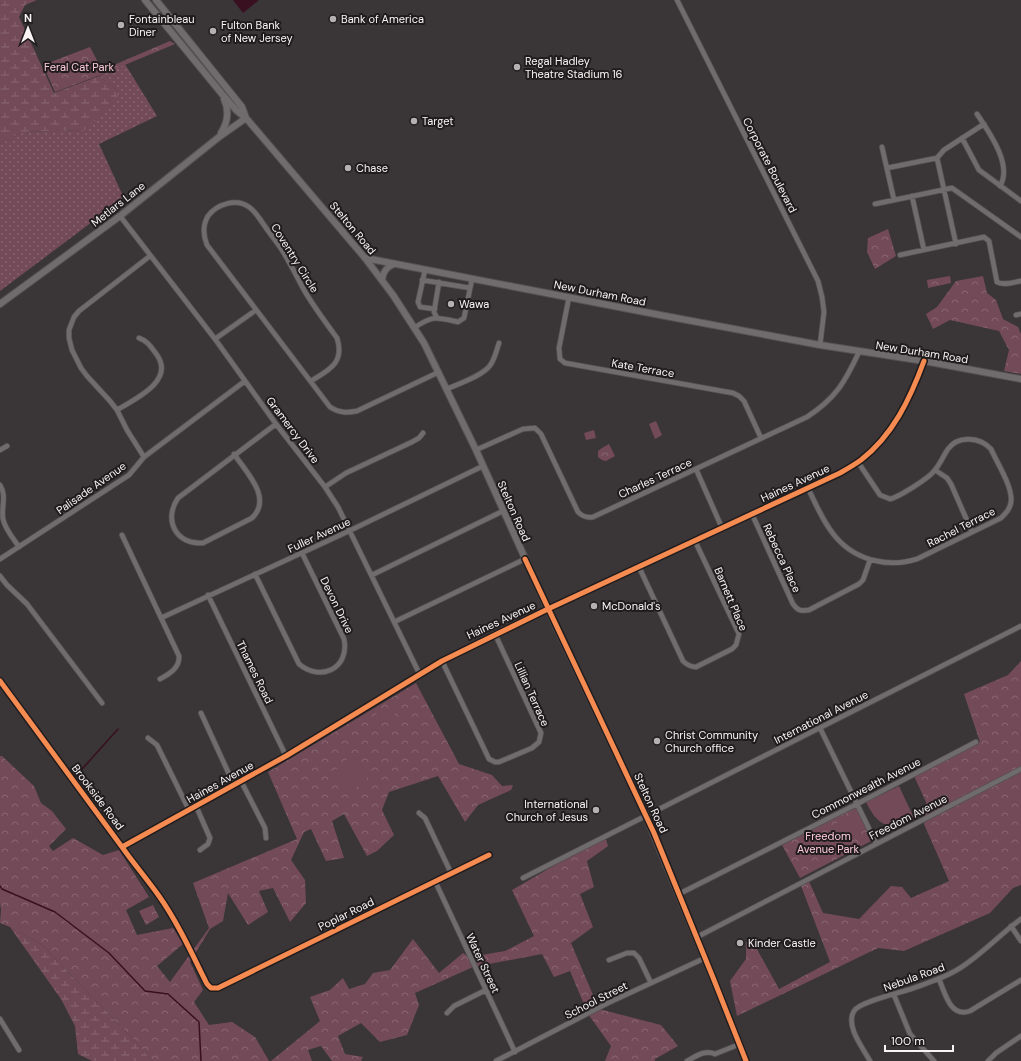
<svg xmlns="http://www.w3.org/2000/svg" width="1021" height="1061" font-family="'DM Sans',sans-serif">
<defs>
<pattern id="grass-dots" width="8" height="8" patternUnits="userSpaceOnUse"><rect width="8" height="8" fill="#734b58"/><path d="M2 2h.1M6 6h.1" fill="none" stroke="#886571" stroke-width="1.8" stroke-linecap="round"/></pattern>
<pattern id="forest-crowns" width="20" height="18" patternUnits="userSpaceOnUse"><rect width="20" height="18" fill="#734b58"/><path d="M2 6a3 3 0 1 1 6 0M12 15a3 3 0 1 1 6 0" fill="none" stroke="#886571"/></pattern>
<pattern id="wetland-marsh" width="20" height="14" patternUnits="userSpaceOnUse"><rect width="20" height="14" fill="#734b58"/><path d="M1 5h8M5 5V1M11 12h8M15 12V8" fill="none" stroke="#886571"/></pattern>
</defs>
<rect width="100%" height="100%" fill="#3a3537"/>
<path fill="url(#grass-dots)" d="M125 64 157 116 99 144 124 198 0 291V144L22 132 85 130 118 91 99 76Z"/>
<path fill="url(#forest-crowns)" d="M170 41 175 44 103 74 55 92 43 65 90 47 102 70Z
M888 229 896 256 875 269 867 252 868 238Z
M950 276 951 283 928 288 927 280Z
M983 276 987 293 996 300 1003 319 1018 327 1021 334V374L1004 371 1009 350 999 331 950 320 933 329 926 314 937 307 956 281Z
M609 444 615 456 606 461 602 460 598 457V451L602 448Z
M1021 661V885L1013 888 990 913 904 951 878 948 737 1016 730 981 746 959V942H753L779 989 830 962 800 883 808 879 823 913 859 919 891 886 902 887 911 898 949 881 924 824 926 802 914 776 980 742 964 694 1008 675Z
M416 683 459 764 492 775 502 786 513 785 511 790 478 805 465 822 438 776 389 792 382 810 394 835 377 851 367 856 344 814 332 821 344 858 326 861 311 829 304 832 291 860 305 880 306 903 290 922 273 888 259 891 268 912 248 925 228 893 223 921 210 929 190 962 203 990 194 1002 209 1025 232 1022 255 1037 269 1061H152L134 1040 41 944 10 927 0 923 1 910 0 903V756H2L34 786 41 803 52 811 66 829 49 846 53 851 73 838 103 855 119 850 149 897 126 910 137 935 173 928 183 944 157 966 170 982 209 928 193 883 297 839 268 772Z
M856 807 873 840 800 878 782 845Z
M605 836 608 846 587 861 594 887 580 894 593 927 571 943 599 1009 661 1025 678 1046 655 1059V1061H605L611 1046 588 1014 570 971 554 977 542 954 473 967 415 993 419 1005 407 1035 380 1042 361 1023 338 1036 345 1054 363 1057 361 1061H332L321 1046 308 1050 312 1061H271L320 1021 310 997 330 990 343 978 349 989 365 984 373 973 390 970 413 939 439 973 463 953 469 957 505 951 534 936 512 890Z
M153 905 159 917 146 925 139 911Z"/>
<path fill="url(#wetland-marsh)" d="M0 0H37L25 5 19 17 54 93 99 76 118 91 117 100 85 130 22 132 0 144Z
M10 927 41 944 134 1040 152 1061H92L78 1054 75 1026 61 999Z"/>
<path fill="#734b58" d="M656 421 662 435 655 439 649 424Z
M594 430 596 438 586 440 584 433Z
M390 707 395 715 377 726 372 717Z
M352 755 370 775 352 791 334 771Z
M899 786 914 818C888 830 879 828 866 802Z
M855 814 861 826 840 836 835 824Z"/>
<path fill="#381020" d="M233 0H259L243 13Z"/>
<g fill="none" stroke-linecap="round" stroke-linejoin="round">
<path stroke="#381020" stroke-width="1.5" d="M74 778 118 729
M0 886 2 889 55 912 109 953 145 991 168 994 199 1022 201 1061"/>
<g stroke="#555152" stroke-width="6">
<path id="street" d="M677 0 818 281 822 297 824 312 820 345
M977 114C989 132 1013 165 1000 186
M962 138 979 170 1021 201
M882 147 894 200
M937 158 956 244
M937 158 944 150 984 124
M887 168 937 158
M912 196 924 250
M875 204 952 188 1021 237
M120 216 215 339 276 424 325 487 338 507 420 675
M900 255 984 237 989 241 997 282C1004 286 1014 282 1021 281
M425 270 418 302 420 307 435 309
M422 280 470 288
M569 297 559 348 560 359 565 363 733 393 739 396 744 401 761 438
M1016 315 1021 314
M437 318 434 312 439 282
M414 328C433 315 436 317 458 322L464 318 472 279
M215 339 256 310
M311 381C329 370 345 363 337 338 326 323 314 307 304 290 297 277 290 263 282 250 277 242 270 234 264 225 260 219 255 211 249 207 236 198 217 204 208 216 202 226 203 235 207 245L330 407C339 413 347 413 357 411L439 372
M447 389C458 384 485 375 491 364 495 358 497 349 499 343
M117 410C135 399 175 381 157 355 151 347 148 341 139 338
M0 450 7 446
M476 450 523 429 535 428 541 434 578 512C583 517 587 518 593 517L807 417C836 398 845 382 859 352
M234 454C246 472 273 498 252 518L203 543C176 545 163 520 178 498L276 424
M144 457 127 430 117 410 110 401 87 376 81 368 72 350 69 338V330L74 317 79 311 150 256
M696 469 722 528
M935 470 947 478 951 484 972 532
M0 485C7 496 1 507 3 519 5 529 13 538 19 547
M325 487 346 473 412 442 419 438 423 433
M808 488C824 522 837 553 877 561 890 564 904 563 917 559L1001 518C1006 513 1010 509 1011 502 1013 487 997 463 991 449 980 437 958 435 948 449 943 456 940 465 934 471 929 478 899 497 890 499L880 495 858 462
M752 514 793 604C798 611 801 611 809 610L859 584 863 580 870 560
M122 535 179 656C180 668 169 674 160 679
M0 559 129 475 144 457 245 381
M639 567 683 661C687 665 690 667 696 667L732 649 736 645 739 634 695 541
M255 574 299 664C320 682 350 669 344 639L302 553
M372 575 503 511
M0 576 7 585 27 604 102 703
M208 595 286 756
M161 618 349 531 483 466
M394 622 525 559
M442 661 489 759 495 762H499L532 748 539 742 541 733 495 634
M0 681 122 847C134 864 147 879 159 896 178 923 192 954 207 984L211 988H218L489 855
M201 713 234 785
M820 728 876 843
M148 738 157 745 189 810
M241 781 265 828 266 838
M196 806 210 838 208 844 200 850
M419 813 425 818 451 873
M122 847 286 756 442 661 548 609 840 473C847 469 854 465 861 460 893 435 910 399 924 361
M523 878 1021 626
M435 881 515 1052
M679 894 857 804 976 742
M1011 926 1021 941
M697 937 1021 769
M609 960 627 953H634L639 958 651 983
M939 979C945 993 950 1018 970 1011L1021 980
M894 995 910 1034 934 1061
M447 1013 454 1006 486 990
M0 1019 19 1050
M496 1061 608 1003 705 958
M687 1061C695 1057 705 1049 715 1054L740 1044
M870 1061C863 1048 845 1026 854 1011 859 1002 899 993 911 989 930 982 950 976 966 964 986 950 1002 933 1021 919
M988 1061 996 1053 1021 1036"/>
</g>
<g stroke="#555152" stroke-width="8">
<path id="secondary" d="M145 0 222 94 237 111 246 118 365 258 393 295 424 343 476 450 548 609 646 816 714 980 746 1061
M156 0 242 107 246 118
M221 133C228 122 229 110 224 99
M365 258 660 315 820 345 924 361 1021 379
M382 280C383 272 386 267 394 264
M0 304 120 216 219 137 246 118"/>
</g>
<use href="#street" stroke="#706c6e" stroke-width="4.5"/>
<use href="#secondary" stroke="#706c6e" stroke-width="6"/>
<g stroke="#201c1d" stroke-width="8">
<path id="cycleway" d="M525 559 654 833 714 980 746 1061
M0 681 122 847C134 864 147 879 159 896 178 923 192 954 207 984L211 988H218L489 855
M122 847 286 756 442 661 548 609 840 473C847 469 854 465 861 460 893 435 910 399 924 361"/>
</g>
<use href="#cycleway" stroke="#f68b52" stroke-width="5"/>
</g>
<g fill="#b6b0b2" stroke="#201c1d" stroke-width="1.5">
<circle cx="333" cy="19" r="4"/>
<circle cx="121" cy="25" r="4"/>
<circle cx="213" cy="31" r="4"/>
<circle cx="517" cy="67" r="4"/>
<circle cx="414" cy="121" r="4"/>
<circle cx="348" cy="168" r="4"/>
<circle cx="451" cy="304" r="4"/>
<circle cx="594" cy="606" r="4"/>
<circle cx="657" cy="741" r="4"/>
<circle cx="596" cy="810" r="4"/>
<circle cx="740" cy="943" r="4"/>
</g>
<g text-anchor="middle" stroke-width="4" stroke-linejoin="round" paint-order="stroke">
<g font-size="11" fill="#f9f3f4" stroke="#201c1d" text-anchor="start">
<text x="129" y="23">Fontainbleau<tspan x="129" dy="13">Diner</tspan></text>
<text x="341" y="23">Bank of America</text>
<text x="221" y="29">Fulton Bank<tspan x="221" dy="13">of New Jersey</tspan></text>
<text x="525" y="65">Regal Hadley<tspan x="525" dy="13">Theatre Stadium 16</tspan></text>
<text x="422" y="125">Target</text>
<text x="356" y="172">Chase</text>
<text x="459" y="308">Wawa</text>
<text x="602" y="610">McDonald's</text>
<text x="665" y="739">Christ Community<tspan x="665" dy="13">Church office</tspan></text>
<text x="588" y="808" text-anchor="end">International<tspan x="588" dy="13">Church of Jesus</tspan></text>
<text x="748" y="947">Kinder Castle</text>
</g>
<g font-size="11" fill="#fecbdb" stroke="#201c1d">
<text x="79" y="71">Feral Cat Park</text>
<text x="828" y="840">Freedom<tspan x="828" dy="13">Avenue Park</tspan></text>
</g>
<g font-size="11" fill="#f9f3f4" stroke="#201c1d">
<text transform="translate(770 165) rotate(63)" y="4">Corporate Boulevard</text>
<text transform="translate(118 204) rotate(-38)" y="4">Metlars Lane</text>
<text transform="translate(353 228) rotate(50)" y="4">Stelton Road</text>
<text transform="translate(295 258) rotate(58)" y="4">Coventry Circle</text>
<text transform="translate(600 293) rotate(11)" y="4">New Durham Road</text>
<text transform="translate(922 352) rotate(9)" y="4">New Durham Road</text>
<text transform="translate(643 368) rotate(10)" y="4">Kate Terrace</text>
<text transform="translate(293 430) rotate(53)" y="4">Gramercy Drive</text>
<text transform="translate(655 478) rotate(-25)" y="4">Charles Terrace</text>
<text transform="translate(795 483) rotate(-25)" y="4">Haines Avenue</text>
<text transform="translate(91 488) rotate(-35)" y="4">Palisade Avenue</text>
<text transform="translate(514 511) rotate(66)" y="4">Stelton Road</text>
<text transform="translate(961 527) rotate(-27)" y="4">Rachel Terrace</text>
<text transform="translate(319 535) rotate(-25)" y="4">Fuller Avenue</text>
<text transform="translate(782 558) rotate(65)" y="4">Rebecca Place</text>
<text transform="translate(731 599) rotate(67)" y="4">Barnett Place</text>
<text transform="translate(337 605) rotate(64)" y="4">Devon Drive</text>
<text transform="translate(501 620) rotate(-25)" y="4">Haines Avenue</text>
<text transform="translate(255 672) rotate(64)" y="4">Thames Road</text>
<text transform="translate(532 694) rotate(66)" y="4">Lillian Terrace</text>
<text transform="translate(821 717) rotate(-27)" y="4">International Avenue</text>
<text transform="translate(220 782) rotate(-29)" y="4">Haines Avenue</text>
<text transform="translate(866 788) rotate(-27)" y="4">Commonwealth Avenue</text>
<text transform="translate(98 797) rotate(53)" y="4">Brookside Road</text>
<text transform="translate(651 803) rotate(65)" y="4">Stelton Road</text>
<text transform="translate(908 817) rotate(-27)" y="4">Freedom Avenue</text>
<text transform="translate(346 914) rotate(-26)" y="4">Poplar Road</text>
<text transform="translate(483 963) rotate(65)" y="4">Water Street</text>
<text transform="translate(914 977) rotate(-20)" y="4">Nebula Road</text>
<text transform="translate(596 1000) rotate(-27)" y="4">School Street</text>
</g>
</g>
<g transform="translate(28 28)" stroke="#201c1d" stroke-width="3" paint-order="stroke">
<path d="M0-3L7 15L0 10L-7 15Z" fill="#f9f3f4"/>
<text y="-6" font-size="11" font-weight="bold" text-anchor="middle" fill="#f9f3f4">N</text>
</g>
<path d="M885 1045v6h68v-6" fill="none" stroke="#f9f3f4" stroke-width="2"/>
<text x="891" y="1045" font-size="12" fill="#f9f3f4" stroke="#201c1d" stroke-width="3" paint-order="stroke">100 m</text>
</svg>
